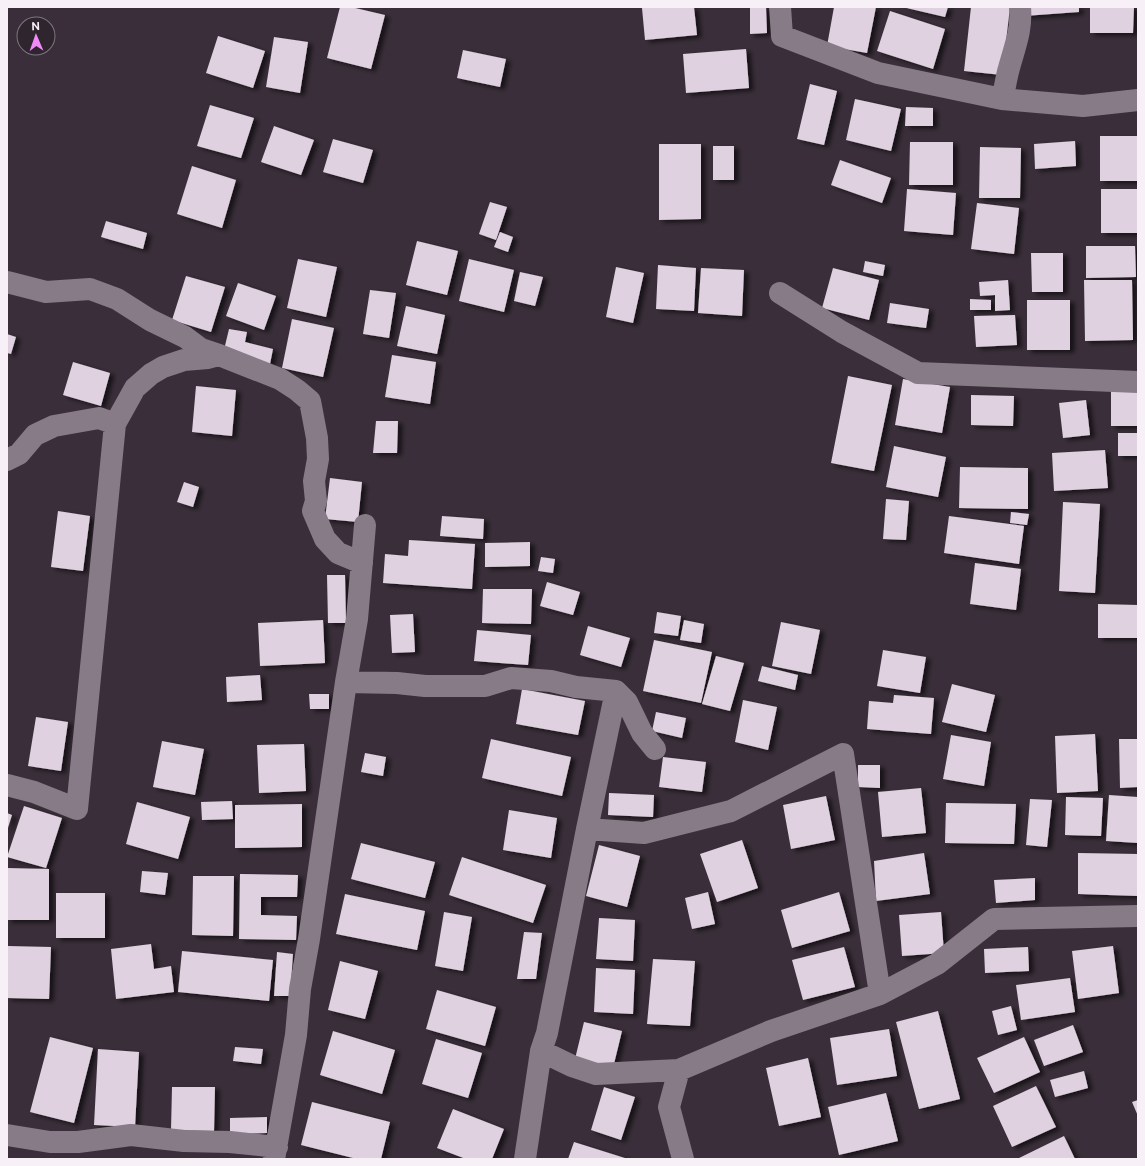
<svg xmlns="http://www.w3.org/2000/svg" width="1145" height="1166" font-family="'Public Sans',sans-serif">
<defs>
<filter id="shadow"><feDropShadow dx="4.5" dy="2.5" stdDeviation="2" flood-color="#0009"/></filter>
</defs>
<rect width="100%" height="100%" fill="#392e39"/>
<path fill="#dfd1df" filter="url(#shadow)" d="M340 7H351L385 15 371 69 327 58Z
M653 7H694L697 35 645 40 642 8Z
M750 7H766L767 33 750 34Z
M834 7H876L867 53 827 46Z
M902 7H948L945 17Z
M971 7H1010L1002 75 964 71Z
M1024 7H1079V12L1024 16Z
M1090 7H1134L1133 33H1090Z
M890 11 945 29 933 69 877 51Z
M218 36 265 51 253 88 206 73Z
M274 37 308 42 300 93 266 87Z
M746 49 749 88 686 93 683 54Z
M463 50 506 59 500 87 457 78Z
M810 84 837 91 824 145 797 139Z
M855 99 901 109 891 151 846 140Z
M210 105 254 118 241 158 197 146Z
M906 107 933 108V126H905Z
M274 126 314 140 301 175 261 162Z
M1100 136H1138V181H1100Z
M333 139 373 150 363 183 323 172Z
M1075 141 1076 166 1035 169 1034 144Z
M910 142H953V185H909Z
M659 144H701V219L659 220Z
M713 146H734V180H713Z
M980 147 1021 148 1020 198H979Z
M840 160 891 178 882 203 831 185Z
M192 166 236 180 222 228 177 214Z
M907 189 956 193 953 235 904 231Z
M1101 189H1138V233H1101Z
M490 202 507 207 496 240 479 234Z
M977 203 1019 208 1014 254 971 249Z
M106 221 147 233 143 249 101 237Z
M500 232 513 237 508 252 494 247Z
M417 241 458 251 447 295 406 285Z
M1086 246H1135L1136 277 1086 278Z
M1031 253H1063V292H1032Z
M298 259 337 267 326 317 287 308Z
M469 259 514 270 504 312 459 301Z
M865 261 885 265 883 276 863 272Z
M658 265 696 268 694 311 656 309Z
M616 267 644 273 633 323 606 317Z
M701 268 744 270 742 316 698 313Z
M833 268 879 280 869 320 822 308Z
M520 272 543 277 535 306 514 301Z
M186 276 225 287 211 332 172 320Z
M1008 280 1010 310 995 311V295L980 296 979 282Z
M1084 280H1132L1133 340 1085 341Z
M238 283 276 296 264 330 226 316Z
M370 290 396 293 389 338 363 334Z
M970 299 991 300V310H970Z
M1027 300H1070V350H1027Z
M890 303 929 309 926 328 887 323Z
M406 306 445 315 437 354 397 346Z
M1015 315 1017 345 976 347 974 316Z
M292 319 334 328 323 377 282 368Z
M229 329 247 332 245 342 273 349 270 364 223 354Z
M7 334 16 337 11 354 7 353Z
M392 355 436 362 430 404 385 397Z
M73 362 110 373 101 406 63 395Z
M848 376 892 385 874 471 831 463Z
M903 379 950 387 942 433 895 425Z
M196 386 236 390 232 436 192 432Z
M1111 389H1138V426H1111Z
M971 395 1014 396 1013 426 971 425Z
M1086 400 1090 435 1063 438 1059 403Z
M376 421H398L397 453H373Z
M1118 433H1138V456H1118Z
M894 446 946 457 938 497 886 487Z
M1105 450 1108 488 1054 491 1052 453Z
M960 467 1028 468V509L959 508Z
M330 478 362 482 358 522 325 519Z
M184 482 199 487 193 507 177 502Z
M886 499 909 501 906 540 883 539Z
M1063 502 1100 504 1095 593 1059 591Z
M58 511 90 516 83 571 51 567Z
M1011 512 1029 514 1027 525 1010 523Z
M442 516 484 519 483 539 440 536Z
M949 516 1024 526 1019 564 944 553Z
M409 540 475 544 472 589 383 583 385 554 408 556Z
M530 542V566L485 567V543Z
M541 557 555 559 553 573 538 571Z
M975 563 1021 569 1016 610 970 604Z
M327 575H345L346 623H328Z
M547 582 580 592 573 615 540 606Z
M483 589H532L531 624 482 623Z
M1098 604 1138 605V638H1098Z
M657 612 681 616 678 636 654 633Z
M413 614 415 652 392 653 390 615Z
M323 620 325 663 260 666 258 623Z
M684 620 704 624 701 643 680 640Z
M781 622 820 630 811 674 772 666Z
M588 626 630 638 621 667 580 655Z
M477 630 531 635 528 665 474 661Z
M654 640 712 652 701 703 643 691Z
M883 650 926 657 920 693 877 686Z
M716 656 744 663 730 711 702 704Z
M762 666 798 675 795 690 758 681Z
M260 675 262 700 227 702 226 677Z
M952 684 995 695 986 732 942 722Z
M522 689 585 701 578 735 516 724Z
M309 694H329V709H310Z
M894 695 934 698 931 734 867 729 869 701 893 703Z
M743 700 777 707 768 750 735 742Z
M656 712 686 718 682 738 652 731Z
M36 717 68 722 61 771 28 766Z
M1095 734 1098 791 1057 793 1055 736Z
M951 735 991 742 984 786 943 779Z
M491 739 571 757 562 796 482 778Z
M1119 739H1138V787L1120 788Z
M162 741 204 749 195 795 153 787Z
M304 744 306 791 259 793 257 745Z
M365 753 386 757 383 776 361 772Z
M663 757 706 762 702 792 659 787Z
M858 765H880V788L858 787Z
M921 788 926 833 882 837 878 792Z
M609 793 654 795 653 817 608 815Z
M1109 795 1138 797V843L1106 841Z
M826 796 835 840 791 849 783 805Z
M1066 797 1103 798 1101 836 1065 835Z
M1030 799 1052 800 1047 847 1026 845Z
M232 801 233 819 202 820 201 802Z
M137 802 190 817 178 859 126 844Z
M946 803 1016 804 1014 844 945 843Z
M302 804V847L235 848V805Z
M24 806 62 818 46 868 7 857Z
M509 810 557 818 551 858 503 850Z
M7 813 12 815 7 831Z
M742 840 758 888 717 902 700 854Z
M361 843 435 862 425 898 351 879Z
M599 845 640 856 627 907 586 896Z
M924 853 930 894 876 901 874 861Z
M1078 853 1138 854V896L1078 894Z
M462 857 546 885 533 923 449 895Z
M7 868 49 869V920H7Z
M142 871 168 873 165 895 140 892Z
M240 874 298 875 297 897H261V915L297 916 296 940 239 939Z
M193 876H234L233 936 192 935Z
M1035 878V900L996 903 994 880Z
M708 892 715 924 692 929 685 898Z
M839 892 850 931 792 948 781 910Z
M56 893H105V938H56Z
M345 894 425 911 417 950 336 934Z
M444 912 472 917 463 971 435 966Z
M941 912 944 953 902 956 899 915Z
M599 918 635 920 633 961 596 959Z
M524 932 542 933 536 979H517Z
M151 944 154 969 171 966 174 992 116 999 111 949Z
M8 946 51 947 49 999 7 998Z
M1113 946 1119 993 1078 999 1072 951Z
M844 947 855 987 803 1000 792 960Z
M1028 947 1029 971 985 973 984 949Z
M182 951 273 960 269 1001 178 992Z
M277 952 293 954 290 996H274Z
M653 959 695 961 690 1026 647 1024Z
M340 961 378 971 365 1019 328 1010Z
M596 968 635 970 633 1014 594 1012Z
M1070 978 1075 1012 1021 1020 1016 985Z
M437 990 496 1007 485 1046 426 1029Z
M1011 1006 1017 1030 998 1035 992 1011Z
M938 1011 960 1099 919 1109 896 1022Z
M584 1022 622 1031 612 1072 574 1063Z
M1073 1025 1083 1052 1044 1066 1034 1040Z
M889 1029 897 1076 837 1085 830 1038Z
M333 1031 395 1050 382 1094 320 1075Z
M50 1037 93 1048 74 1123 30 1112Z
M1024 1037 1040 1072 994 1093 977 1058Z
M436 1039 482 1053 468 1098 422 1084Z
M235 1047 263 1049 261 1064 233 1061Z
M98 1049 139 1052 135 1127 94 1125Z
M808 1058 821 1117 779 1126 766 1068Z
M1084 1071 1088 1088 1055 1097 1050 1080Z
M1036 1086 1056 1127 1012 1147 993 1106Z
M172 1087H215L214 1131 171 1130Z
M604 1087 635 1097 621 1140 591 1130Z
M886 1093 898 1141 839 1155 828 1107Z
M1138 1100V1116L1132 1102Z
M312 1102 390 1122 381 1159H357L301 1145Z
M453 1109 504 1129 492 1159H466L437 1148Z
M267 1117V1133L230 1134V1118Z
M1064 1136 1075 1159H1017Z
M574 1142 628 1159H568Z"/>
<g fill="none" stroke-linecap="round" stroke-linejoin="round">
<path stroke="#877b88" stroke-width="22" d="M780 7 782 36 878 73 1002 99 1083 106 1138 100
M1002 99C1005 89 1006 78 1009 68 1015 46 1022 30 1020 7
M7 282 46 292 90 289 117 299 150 320 185 337 201 349 219 355 280 379 297 390 310 401 317 438 318 459 314 481 316 501 313 511 325 539 338 553 362 563
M780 293 842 332 918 373 1138 382
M7 460 19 454 35 435 54 426 99 418 115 424
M346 682 397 683 425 686H485L511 678 551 681 576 687 616 691 627 702 642 733 655 749
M7 785 34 792 77 809 115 424 135 388 151 374 163 367 184 360 208 358 219 355
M587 829 644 833 731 811 843 754 880 994
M541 1051 572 1066 596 1074 679 1070 771 1031 880 994 937 964 994 919 1138 916
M679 1070 669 1107 683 1159
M7 1135 50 1142H78L131 1135 184 1141 230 1142 277 1147
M274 1159 296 1035 300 989 309 939 346 682 357 619 365 525
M525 1159 541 1051 547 1033 587 829 616 691"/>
</g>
<rect width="1145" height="1166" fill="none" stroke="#f7f0f7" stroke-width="16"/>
<g transform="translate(36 36) rotate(358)"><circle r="19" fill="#2e252f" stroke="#7e767f"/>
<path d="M0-3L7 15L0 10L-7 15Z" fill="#ee8bf8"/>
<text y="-6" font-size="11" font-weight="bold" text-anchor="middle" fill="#f7f0f7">N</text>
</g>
</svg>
